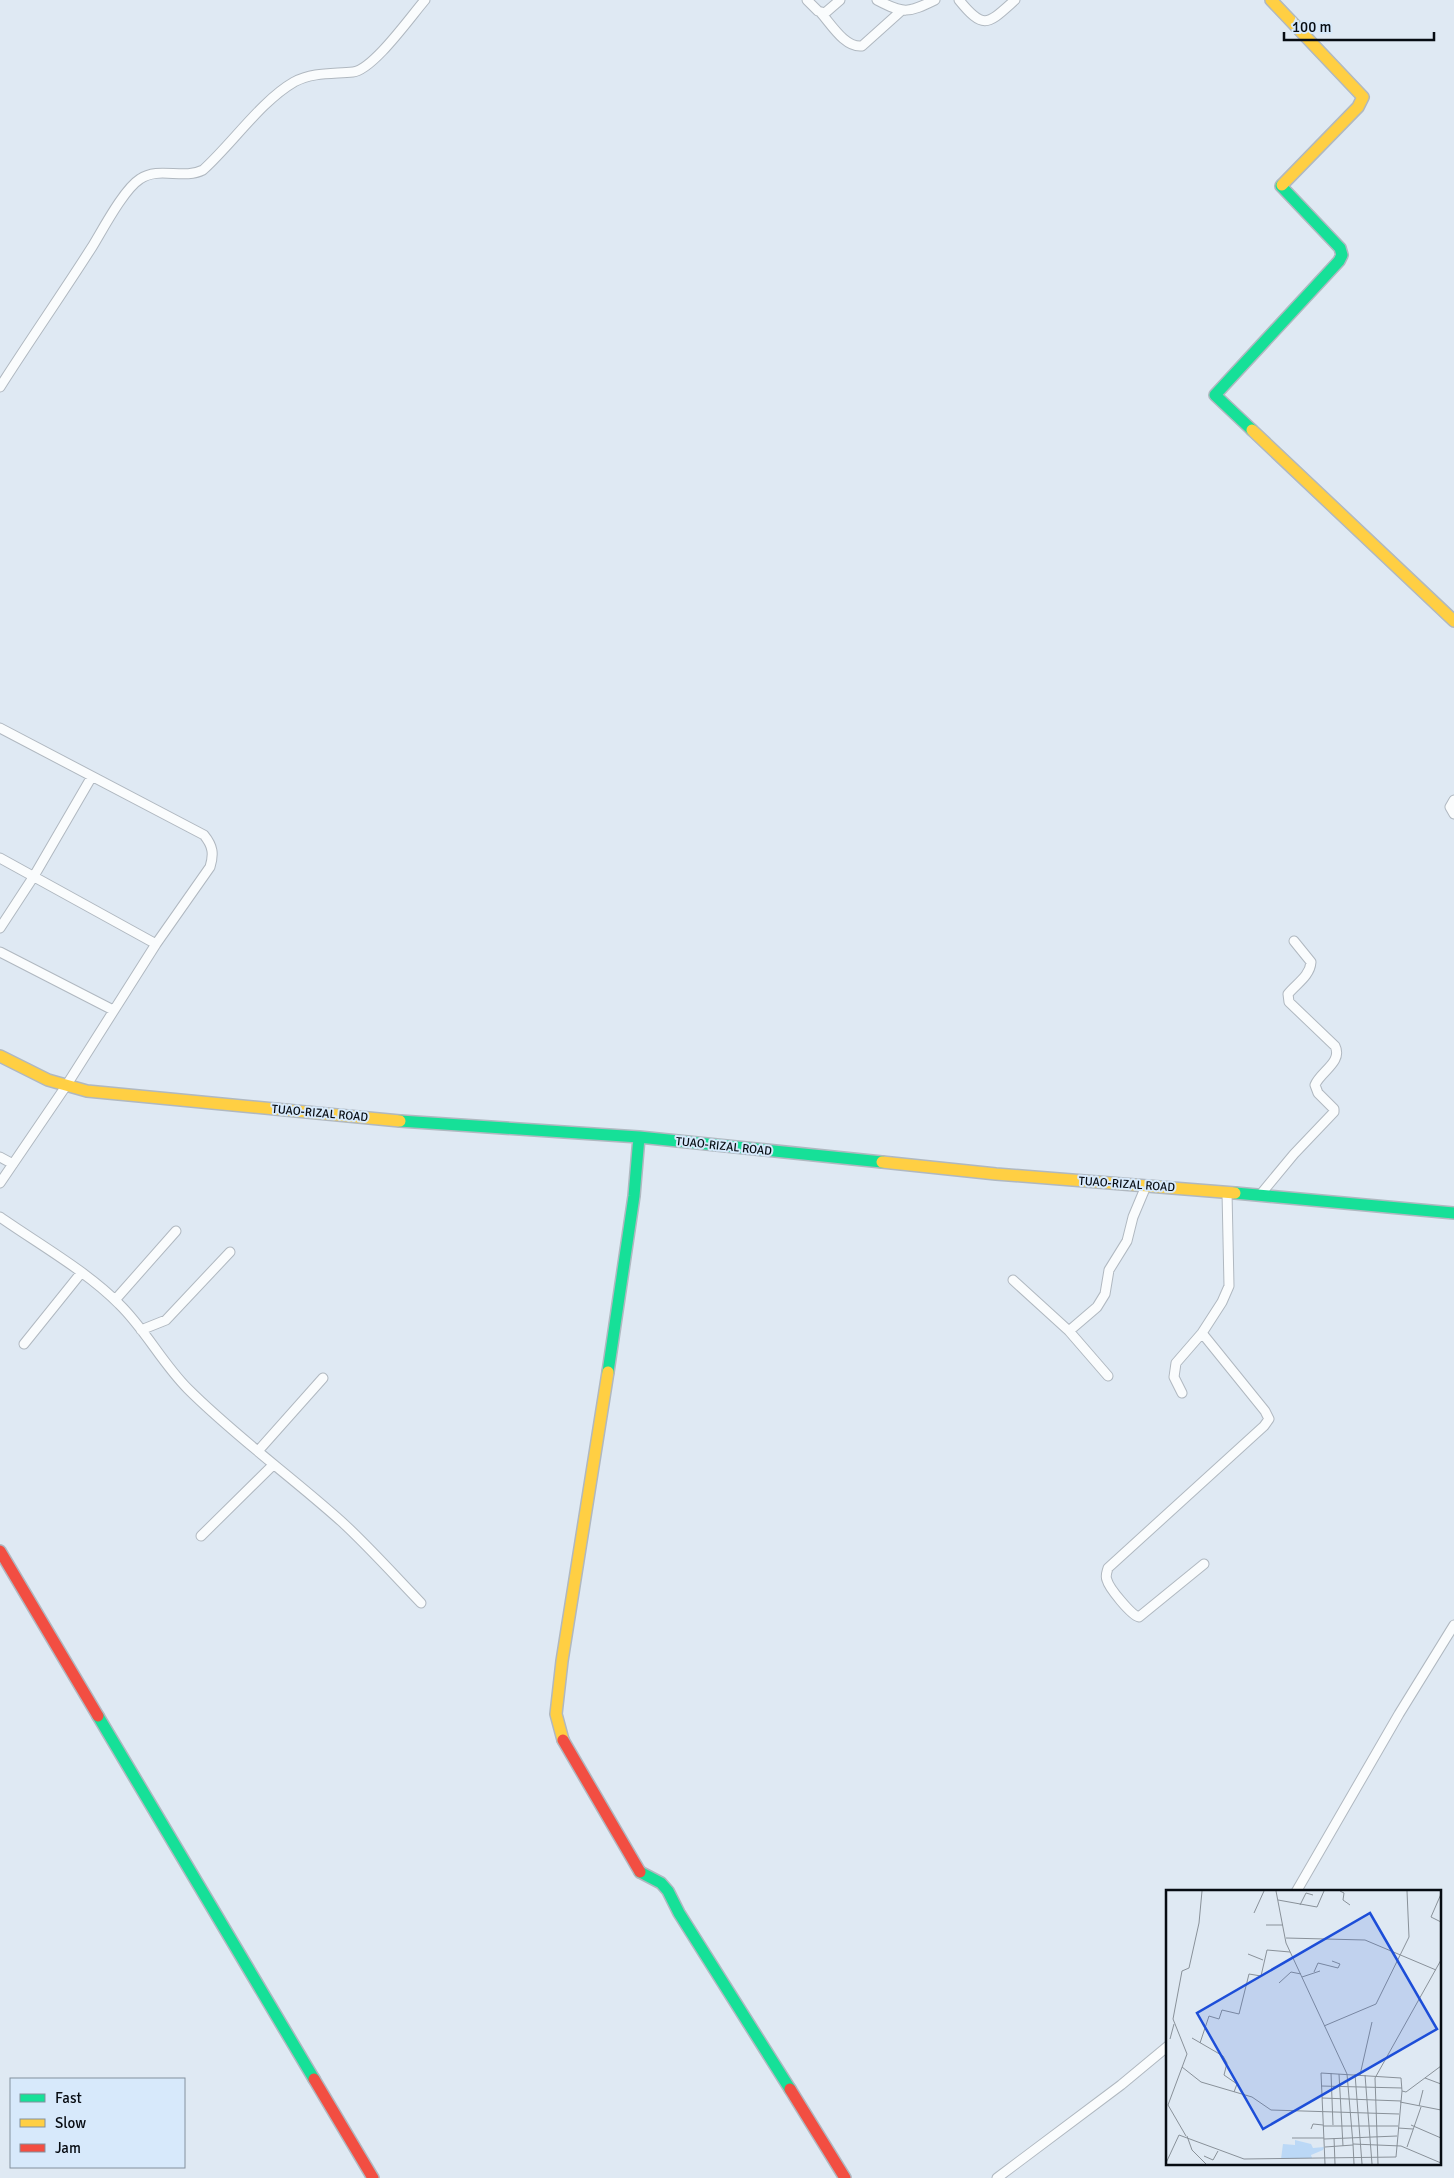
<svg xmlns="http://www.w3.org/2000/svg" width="1454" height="2178" font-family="Signika,sans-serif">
<rect width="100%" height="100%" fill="#dfe9f3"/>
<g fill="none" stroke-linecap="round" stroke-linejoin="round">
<g stroke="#b0b8c0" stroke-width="11">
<path id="street" d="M807 0 818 11 825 13 840 0
M877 0C904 14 908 13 935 0
M959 0C984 31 988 24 1015 0
M821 13C831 24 845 48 862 46L901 11
M0 387C30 340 62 294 92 247 103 229 124 189 140 179 159 166 183 180 203 170 232 144 261 101 294 82 313 72 332 74 353 72 373 70 411 16 425 0
M0 728 204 835C213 846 214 854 210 867L156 944 66 1086 0 1183
M1454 800 1450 807 1454 814
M0 858 156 944
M0 928 34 876 91 778
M0 952 113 1010
M0 1157 13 1164
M1260 1195 1294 1154 1334 1112V1109L1318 1093 1315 1085C1320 1072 1343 1062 1335 1046L1289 1002 1288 994C1296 984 1310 976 1311 962L1294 941
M0 1217C37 1243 88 1272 119 1304 145 1329 162 1363 188 1389 236 1437 292 1477 342 1522 370 1548 395 1576 421 1603
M1013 1280 1069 1331 1108 1376
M115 1300 176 1231
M141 1330 166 1320 230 1252
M1069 1331 1097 1307 1105 1294 1109 1270 1127 1241 1133 1217 1146 1186
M1202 1333 1265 1411 1269 1419 1264 1426 1108 1568C1107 1572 1105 1576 1107 1580 1109 1588 1131 1615 1139 1617L1204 1564
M24 1344 81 1273
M1182 1393 1174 1377 1176 1363 1202 1333 1222 1302 1229 1286 1227 1192
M258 1451 323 1378
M201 1536 273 1465
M1296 1892 1399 1714 1454 1625
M997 2178 1121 2085 1168 2046"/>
</g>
<g stroke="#b0b8c0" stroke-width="14">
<path id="fast" d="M1252 430 1215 395 1339 261 1342 255 1340 248 1281 186 1282 185
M400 1121 639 1137 882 1162
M1235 1193 1454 1213
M608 1372 634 1196 639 1137
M98 1716 314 2079
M640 1872 661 1883 668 1891 679 1913 790 2089"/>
</g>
<g stroke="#b0b8c0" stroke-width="14">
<path id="slow" d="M1271 0 1363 97 1358 107 1282 185
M1252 430 1454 621
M0 1056 48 1080 87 1091 400 1121
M882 1162 996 1174 1235 1193
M563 1740 556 1714 562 1661 608 1372"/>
</g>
<g stroke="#b0b8c0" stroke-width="14">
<path id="jam" d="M0 1551 98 1716
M563 1740 640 1872
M314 2079 373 2178
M790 2089 845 2178"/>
</g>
<use href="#street" stroke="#fafcfd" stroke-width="9"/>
<use href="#fast" stroke="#16e098" stroke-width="11"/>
<use href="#slow" stroke="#ffcf43" stroke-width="11"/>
<use href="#jam" stroke="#f24e42" stroke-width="11"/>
</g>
<g text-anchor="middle" stroke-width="4" stroke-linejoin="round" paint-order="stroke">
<g font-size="12" fill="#070c12" stroke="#d7e9fb">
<text transform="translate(320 1113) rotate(5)" y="4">TUAO-RIZAL ROAD</text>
<text transform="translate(724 1146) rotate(6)" y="4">TUAO-RIZAL ROAD</text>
<text transform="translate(1127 1184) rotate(4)" y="4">TUAO-RIZAL ROAD</text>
</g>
</g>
<g transform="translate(1166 1890)">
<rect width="275" height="275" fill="#dfe9f3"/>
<path d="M129 250 145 254 147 258 158 257 157 260 145 265 146 268 115 269 117 254 129 255Z" fill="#bbd8f6"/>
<path fill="none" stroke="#899199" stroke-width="1" d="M110 1 120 53 181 184 187 254 235 256 275 273M174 1 178 3 177 10 184 15M275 4 265 27 275 32M112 10 151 17 158 1M134 15 140 3 147 5M88 23 98 1M100 35H117M120 48 199 50 270 80M82 64 97 70M148 82 152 73 172 78 174 74 166 71M136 87 154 81M113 93 125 82 135 84M158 136 210 114 243 47 241 1M26 148 57 166 61 173 58 185 71 194 68 202M4 149 8 134M34 153 43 126 53 129 56 120 73 124 83 84 95 86 101 60 124 62M16 177 35 192 86 207 105 220 233 224M165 183 167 235M173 184 177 256M189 184 196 274M194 185 206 132M199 185 206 274M259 188 275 194M155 196 236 198M156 208 235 211M234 212 275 220M253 216 257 200M245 235 275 248M157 236H232M232 238 247 239M145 239 147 234 157 235M20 246 2 215 21 164 7 129 16 81 23 78 33 33 36 1M21 246 26 260 40 274M126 248H158M168 248 169 274M158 249 231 246M187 254 188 274M159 257 187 255M241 257 255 217M38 266 47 270 52 261M0 273 13 245 78 269 230 267 236 201M159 274 155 183 235 188 236 201 240 202 275 176M212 274 209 188 275 70"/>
<path fill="#1d4ed8" fill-opacity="0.15" stroke="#1d4ed8" stroke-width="2.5" d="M204 23 271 139 97 239 31 123Z"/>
<rect width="275" height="275" fill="none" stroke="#070c12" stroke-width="2.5"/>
</g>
<rect x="10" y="2078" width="175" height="90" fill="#d7e9fb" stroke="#84919e"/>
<rect x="20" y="2094" width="25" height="8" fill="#16e098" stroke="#84919e"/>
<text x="55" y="2103" font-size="15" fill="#070c12">Fast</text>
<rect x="20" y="2119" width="25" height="8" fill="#ffcf43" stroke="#84919e"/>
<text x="55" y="2128" font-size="15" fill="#070c12">Slow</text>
<rect x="20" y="2144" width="25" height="8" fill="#f24e42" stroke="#84919e"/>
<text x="55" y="2153" font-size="15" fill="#070c12">Jam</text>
<path d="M1284 32v8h150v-8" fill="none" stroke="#070c12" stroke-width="2.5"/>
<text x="1292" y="32" font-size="15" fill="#070c12" stroke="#d7e9fb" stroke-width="4" paint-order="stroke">100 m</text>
</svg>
